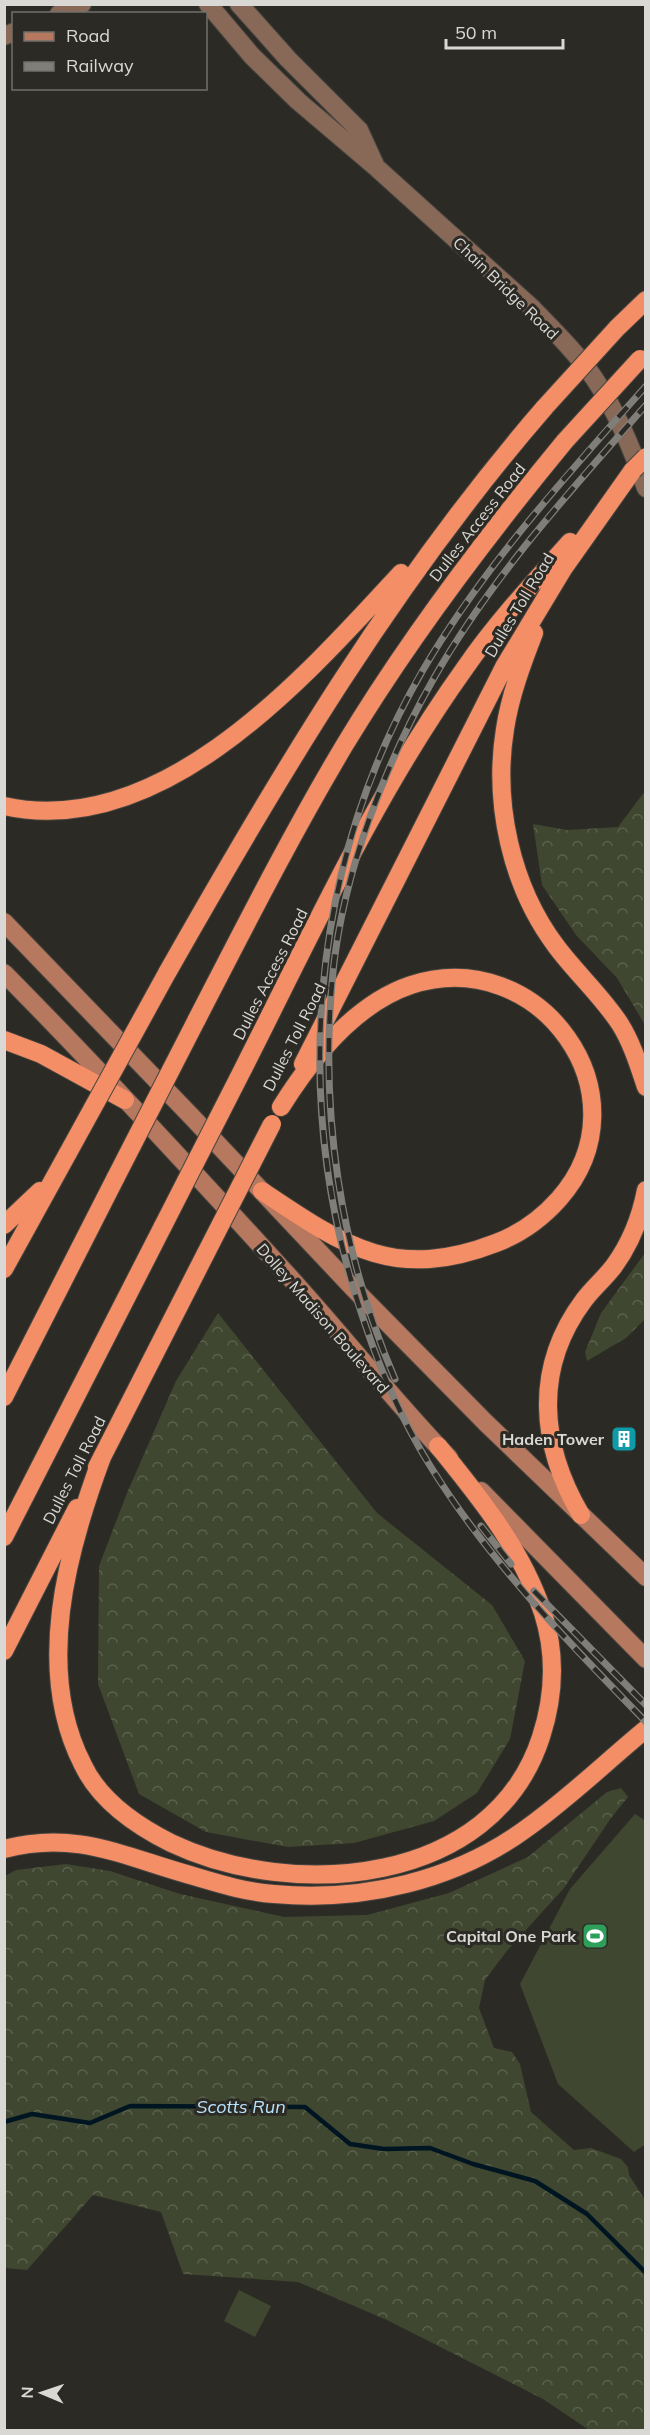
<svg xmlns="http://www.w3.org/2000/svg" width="650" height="2435" font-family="Mulish,sans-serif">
<defs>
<pattern id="forest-crowns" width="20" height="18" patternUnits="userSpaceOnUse" patternTransform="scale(1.5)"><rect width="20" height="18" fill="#3f4730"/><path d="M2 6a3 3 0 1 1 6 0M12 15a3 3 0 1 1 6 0" fill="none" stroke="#5a614d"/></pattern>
</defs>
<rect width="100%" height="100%" fill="#2c2a24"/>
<path fill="#3f4730" d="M635 1814 646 1821V2144L634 2152 558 2084 520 1984 570 1889Z
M239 2290 271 2306 255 2337 224 2321Z"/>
<path fill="url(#forest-crowns)" d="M645 791V1025L617 978 576 935 542 885 533 824 567 830 618 827Z
M645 1253V1319L626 1338 587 1361 585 1352 601 1313Z
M218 1313 377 1513 492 1605 525 1661 510 1739 477 1793 434 1821 354 1843 288 1847 206 1832 139 1794 98 1684 99 1566 127 1493 176 1381Z
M621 1788 628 1797 611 1818 564 1888 506 1952 485 1980 479 2008 494 2048 512 2052 520 2064 531 2112 574 2150 591 2148 621 2159 628 2167 629 2175 645 2200V2430H589L543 2399 387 2320 298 2282 183 2274 161 2212 93 2195 27 2270 5 2268V1876L16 1870 66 1864 110 1871 180 1894 284 1917 367 1915 449 1893 528 1857 607 1792Z"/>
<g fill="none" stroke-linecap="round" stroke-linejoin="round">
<path stroke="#001522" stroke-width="4.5" d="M4 2122 32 2114 90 2123 130 2106 305 2107 350 2144 384 2149 430 2148 473 2164 535 2181 587 2214 646 2273"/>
<g stroke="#474541" stroke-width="20">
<path id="secondary" d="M208 4 252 56 298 101 378 169 532 308C553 330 577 353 594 378 617 412 632 449 646 488
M239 4 288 59 359 130 375 165
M59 14 82 4
M4 36 14 32"/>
</g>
<g stroke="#474541" stroke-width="20">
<path id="primary" d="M4 922 192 1117 354 1289 486 1423 646 1577
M4 973C100 1070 192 1170 284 1271 340 1332 391 1398 449 1458
M481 1491 646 1659"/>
</g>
<g stroke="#474541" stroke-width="20">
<path id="highway" d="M617 328 646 300
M534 633C522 664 510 696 505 729 493 803 511 886 556 946 576 973 602 996 620 1024 632 1043 639 1066 646 1087
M4 806C162 841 305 677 401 573
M167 973C279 775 395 580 545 407
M196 1021C244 928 291 835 344 746 409 638 485 538 565 441
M4 1040 41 1054 125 1100
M303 1064 504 667 563 569 633 470
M243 1069C312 933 376 792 465 668 496 623 533 583 570 542
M262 1191C344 1246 395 1282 496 1243 520 1234 542 1218 559 1199 650 1096 539 943 411 985 354 1004 311 1059 281 1107
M4 1225 40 1191
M4 1269 68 1153
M4 1397 116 1177
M102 1457C67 1551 34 1670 83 1765 100 1801 137 1826 171 1843 293 1901 493 1886 541 1737 554 1697 556 1654 543 1613 522 1549 480 1498 438 1446
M97 1467 206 1253
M581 1515C540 1445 533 1368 584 1300 593 1288 605 1278 614 1266 630 1244 641 1216 646 1190
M4 1537 163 1226
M4 1651 77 1508
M4 1849C76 1830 122 1856 190 1875 217 1883 245 1892 274 1894 362 1902 455 1881 527 1828 569 1798 606 1762 646 1729"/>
</g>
<use href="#secondary" stroke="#886857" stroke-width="18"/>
<use href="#primary" stroke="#b6785e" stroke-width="18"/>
<use href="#highway" stroke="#f38e66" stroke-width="18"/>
<g stroke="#807e79" stroke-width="7">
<path id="rail" d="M646 386C566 476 484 566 423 670 308 868 290 1109 365 1324 381 1372 402 1420 429 1464 488 1560 567 1641 646 1722
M395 1379C340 1251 319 1111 333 972 343 873 385 764 434 678 491 578 570 491 646 405
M481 1526 511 1564
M534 1591 646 1705"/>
</g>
<use href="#rail" stroke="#2c2a24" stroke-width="4.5" stroke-dasharray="14" stroke-linecap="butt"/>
<g stroke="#474541" stroke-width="20" stroke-linecap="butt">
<path id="highway-bridge" d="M545 407 617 328
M565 441 640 359
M633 470 646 457
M68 1153 167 973
M116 1177 196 1021
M163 1226 243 1069
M206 1253 272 1124"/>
</g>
<use href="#highway-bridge" stroke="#f38e66" stroke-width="18"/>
</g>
<defs>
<g id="building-square" transform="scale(1.35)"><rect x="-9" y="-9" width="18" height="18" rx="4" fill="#0f9aa8" stroke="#2c2a24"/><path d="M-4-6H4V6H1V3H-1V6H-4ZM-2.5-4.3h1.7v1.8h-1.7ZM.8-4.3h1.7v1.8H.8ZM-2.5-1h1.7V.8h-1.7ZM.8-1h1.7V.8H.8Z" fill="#fff"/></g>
<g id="stadium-square" transform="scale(1.35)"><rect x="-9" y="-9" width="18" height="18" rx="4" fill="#2e9e5b" stroke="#2c2a24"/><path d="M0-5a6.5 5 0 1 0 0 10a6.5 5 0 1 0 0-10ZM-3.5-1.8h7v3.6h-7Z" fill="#fff"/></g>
</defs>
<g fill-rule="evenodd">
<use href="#building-square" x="624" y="1439"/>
<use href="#stadium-square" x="595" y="1936"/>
</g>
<g text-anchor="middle" stroke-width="6" stroke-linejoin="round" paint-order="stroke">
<g font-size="16" fill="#d9d8d4" stroke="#2c2a24">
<text transform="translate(506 288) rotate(44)" y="6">Chain Bridge Road</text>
<text transform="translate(477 522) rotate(-52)" y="6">Dulles Access Road</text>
<text transform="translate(519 605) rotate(-59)" y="6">Dulles Toll Road</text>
<text transform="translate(270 974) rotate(-63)" y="6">Dulles Access Road</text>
<text transform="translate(294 1037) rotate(-63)" y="6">Dulles Toll Road</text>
<text transform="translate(323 1318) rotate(49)" y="6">Dolley Madison Boulevard</text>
<text transform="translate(74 1470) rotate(-63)" y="6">Dulles Toll Road</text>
</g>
<g font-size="16" font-weight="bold" fill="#d9d8d4" stroke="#2c2a24" text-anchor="end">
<text x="604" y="1445">Haden Tower</text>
<text x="576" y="1942">Capital One Park</text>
</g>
<g font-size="18" font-style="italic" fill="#b9e2fd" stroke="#2c2a24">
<text x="241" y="2113">Scotts Run</text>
</g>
</g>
<rect width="650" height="2435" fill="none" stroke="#d9d8d4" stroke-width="12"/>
<rect x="12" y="12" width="195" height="78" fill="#2c2a24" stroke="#71706a" stroke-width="1.5"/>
<rect x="24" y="32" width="30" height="9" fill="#b6785e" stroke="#71706a" stroke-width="1.5"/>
<text x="66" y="42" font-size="18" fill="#d9d8d4">Road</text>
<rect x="24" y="62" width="30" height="9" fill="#807e79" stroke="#71706a" stroke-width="1.5"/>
<text x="66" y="72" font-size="18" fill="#d9d8d4">Railway</text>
<g transform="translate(42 2393) rotate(272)" stroke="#2c2a24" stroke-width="4.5" paint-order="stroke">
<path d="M0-4.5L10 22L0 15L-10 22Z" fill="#d9d8d4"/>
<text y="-9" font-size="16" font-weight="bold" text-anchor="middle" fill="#d9d8d4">N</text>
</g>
<path d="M446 39v9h117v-9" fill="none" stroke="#d9d8d4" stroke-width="3"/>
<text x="455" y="39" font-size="18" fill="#d9d8d4" stroke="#2c2a24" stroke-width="4.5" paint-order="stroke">50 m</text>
</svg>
